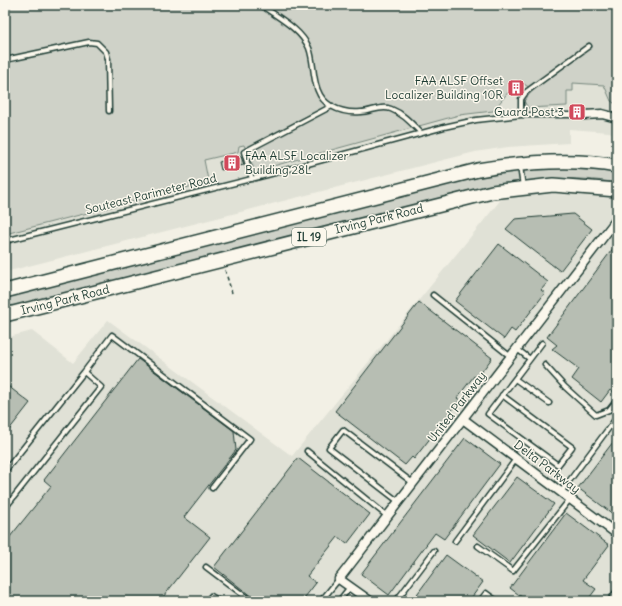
<svg xmlns="http://www.w3.org/2000/svg" width="622" height="606" font-family="Delius,sans-serif">
<rect width="100%" height="100%" fill="#f2f0e5"/>
<filter id="ink" filterUnits="userSpaceOnUse"><feTurbulence type="fractalNoise" baseFrequency=".025" numOctaves="2"/><feDisplacementMap in="SourceGraphic" scale="8" xChannelSelector="R" yChannelSelector="G"/><feConvolveMatrix kernelMatrix="1 2 1 2 8 2 1 2 1" color-interpolation-filters="sRGB"/></filter>
<g filter="url(#ink)">
<path fill="#e0e1d6" d="M5 5H617V135L609 132 569 129V143L508 147 475 152 5 272Z
M549 194 598 195 617 198V601H5V338L32 331 73 363 108 320 292 456 503 197Z"/>
<path fill="#cfd2c8" stroke="#77887e" d="M21 5H617V105L611 101 604 85 573 83V91H567V106L528 108 524 101 533 90 518 80 493 111 459 115 255 171 244 145 239 146 238 152 204 160 208 180 205 183 5 234V8Z
M560 168 617 172V183C574 175 530 179 487 186L5 309V297L463 180 520 170Z"/>
<path fill="#b7beb3" stroke="#1f3d34" d="M241 156 244 165 221 170 219 162Z
M573 214 592 229 560 271 506 229 515 219Z
M617 243V395L610 390 601 402 572 379 579 369 552 349 557 345 547 337Z
M499 244 548 282 541 290 545 293 515 332 511 329 504 339 455 301Z
M419 302 492 358 477 378 474 376 457 398 460 400 414 459 412 457 405 465 335 411Z
M138 359 234 431 236 450 184 517 210 537 160 601H5V543L51 486 44 480Z
M8 386 30 403 5 435V390Z
M465 438 500 464 444 539 435 533 389 595 361 574Z
M613 442 617 445V517L578 488Z
M298 458 370 514 347 544 338 537 307 576 316 583 302 601H257L214 567Z
M517 477 554 504 510 563 473 535Z
M566 513 609 545 583 580 596 589 587 601H527L510 588Z
M446 555 483 582 469 601H412Z"/>
<g fill="none" stroke-linecap="round" stroke-linejoin="round">
<g stroke="#1f3d34" stroke-width="7">
<path id="lane" d="M261 5C277 17 301 29 309 48 316 66 310 94 331 106 340 111 351 113 361 112 371 112 380 105 391 109 404 114 412 124 421 133
M5 60 89 42 97 43 106 52 108 59 109 111
M521 115V99L526 92 589 46
M520 166 523 187
M252 179 244 152 332 106
M5 241 267 175 444 127 476 120 521 115H584
M433 295 511 357
M530 359 542 343
M545 365 565 387 596 415 609 410 617 400
M84 372 112 335 250 439 212 488
M515 379 549 403
M502 395 572 447 558 465 488 414 530 359 517 349
M307 451 387 516
M5 471 84 372 101 387 5 508
M561 492 617 417
M399 502 329 448 343 430 413 483
M455 541 516 459
M478 546 513 571 570 499
M206 567 251 601
M207 601 211 596 219 601
M321 601 339 579
M339 601 350 587
M396 601 434 551
M480 601 486 593 497 601"/>
</g>
<g stroke="#1f3d34" stroke-width="11">
<path id="street" d="M584 115 602 114 617 118
M463 419 617 534
M370 601 339 579 617 219
M612 601 617 594"/>
</g>
<g stroke="#1f3d34" stroke-width="16">
<path id="primary" d="M5 291 478 170C524 162 570 158 617 166
M5 315 492 192 553 185 617 190"/>
</g>
<path stroke="#1f3d34" stroke-width="1.5" stroke-dasharray="4 3" stroke-linecap="butt" d="M225 270 232 293"/>
<use href="#lane" stroke="#fbf7ec" stroke-width="4"/>
<use href="#street" stroke="#fbf7ec" stroke-width="8"/>
<use href="#primary" stroke="#fbf7ec" stroke-width="13"/>
</g>
</g>
<defs>
<g id="building-square" transform="scale(0.9)"><rect x="-9" y="-9" width="18" height="18" rx="4" fill="#d1495b" stroke="#fbf7ec"/><path d="M-4-6H4V6H1V3H-1V6H-4ZM-2.5-4.3h1.7v1.8h-1.7ZM.8-4.3h1.7v1.8H.8ZM-2.5-1h1.7V.8h-1.7ZM.8-1h1.7V.8H.8Z" fill="#fff"/></g>
</defs>
<g fill-rule="evenodd">
<use href="#building-square" x="516" y="88"/>
<use href="#building-square" x="577" y="112"/>
<use href="#building-square" x="232" y="163"/>
</g>
<g text-anchor="middle" stroke-width="3" stroke-linejoin="round" paint-order="stroke">
<rect fill="#fbf7ec" stroke="#61756b" stroke-width="1" x="292" y="228" width="34" height="18" rx="3"/>
<g font-size="11" font-weight="bold" fill="#1f3d34">
<text x="309" y="241">IL 19</text>
</g>
<g font-size="12" fill="#1f3d34" stroke="#fbf7ec" text-anchor="end">
<text x="503" y="85">FAA ALSF Offset<tspan x="503" dy="14">Localizer Building 10R</tspan></text>
<text x="564" y="116">Guard Post 3</text>
<text x="245" y="160" text-anchor="start">FAA ALSF Localizer<tspan x="245" dy="14">Building 28L</tspan></text>
</g>
<g font-size="12" fill="#1f3d34" stroke="#fbf7ec">
<text transform="translate(151 194) rotate(-14)" y="4">Souteast Parimeter Road</text>
<text transform="translate(379 219) rotate(-14)" y="4">Irving Park Road</text>
<text transform="translate(65 300) rotate(-14)" y="4">Irving Park Road</text>
<text transform="translate(457 407) rotate(-52)" y="4">United Parkway</text>
<text transform="translate(547 467) rotate(37)" y="4">Delta Parkway</text>
</g>
</g>
<rect width="622" height="606" fill="none" stroke="#fbf7ec" stroke-width="20"/>
<rect x="10" y="10" width="602" height="586" fill="none" stroke="#1f3d34" stroke-width="1.5" filter="url(#ink)"/>
</svg>
